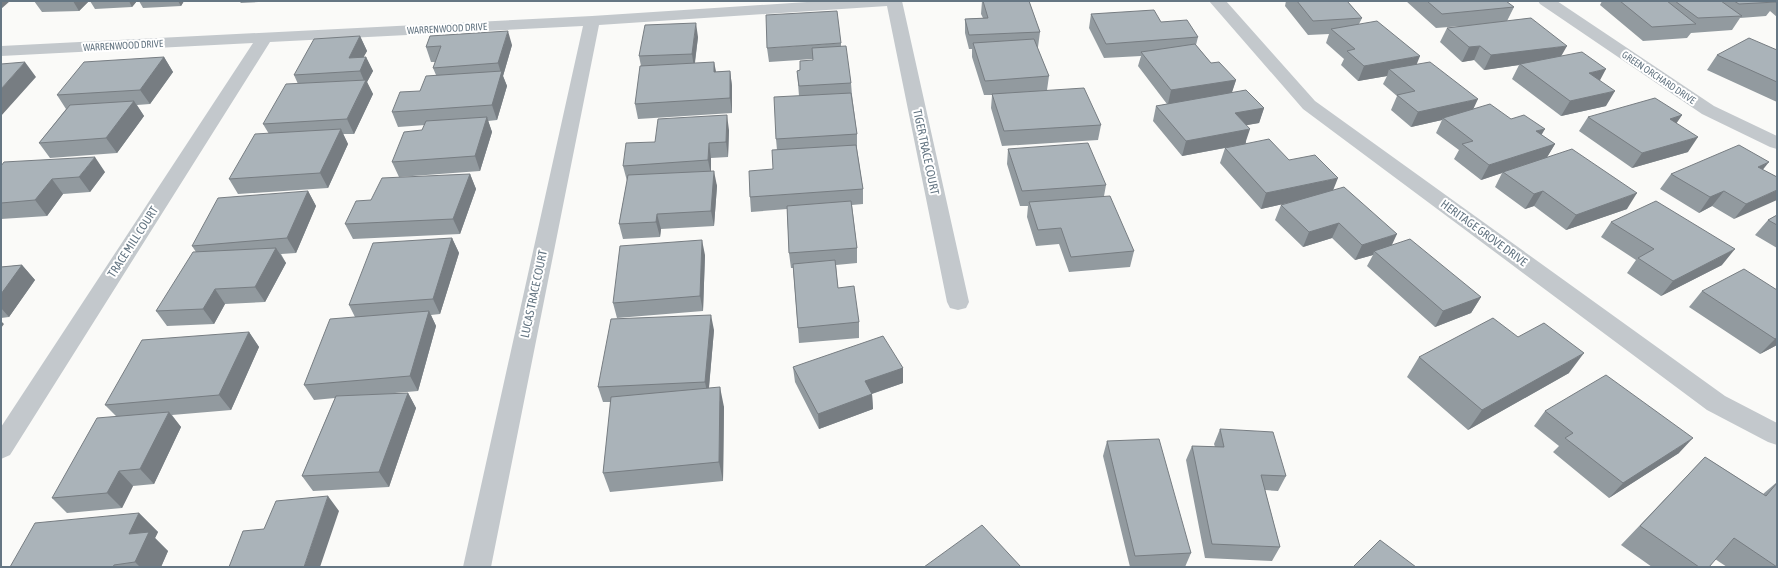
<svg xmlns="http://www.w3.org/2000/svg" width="1778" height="568" font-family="'Asap Condensed',sans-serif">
<rect width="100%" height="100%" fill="#fafaf8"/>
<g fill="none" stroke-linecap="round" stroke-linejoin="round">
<path fill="#c3c8cc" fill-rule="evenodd" d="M822 1H902L969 302 966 308 958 310 950 308 947 302 887 6 599 25 491 567H463L583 26 270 42 10 455 1 459V427L253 43 1 56V46L592 16Z
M1209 1H1226L1315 101 1725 396 1777 423V445L1768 442 1707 410 1303 109Z
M1538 1H1557L1714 106 1777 136V149L1770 147 1702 114 1540 4Z"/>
</g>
<path fill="#929a9f" d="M34 1H89L79 11 42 12Z
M90 1H137L132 7 95 9Z
M139 1H184L181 6 143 8Z
M239 1H276L241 3Z
M982 1H1029L1040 32 1038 47H1037L1049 76 1047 90 1101 125 1098 140 1002 146 991 108 992 95H984L972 57V49H969L965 33V19L983 18 981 14Z
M1286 1H1347L1362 18 1359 24 1417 64 1473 109 1511 119 1541 135 1555 144 1547 157 1627 209 1566 230 1534 206 1525 209 1495 187 1502 173 1481 180 1454 159 1459 150 1436 133 1442 120 1411 127 1391 110 1397 96 1383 84 1387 76 1358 81 1341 65 1344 59 1326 43 1329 34 1308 35 1285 6Z
M1406 1H1506L1514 7 1507 21 1561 56 1600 80 1606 106 1561 116 1512 79 1519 65 1484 70 1474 60 1462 62 1440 42 1447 28 1462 26 1436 28Z
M1602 1H1777V17L1770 11 1766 16 1740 18 1732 30 1691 33 1687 38 1643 41 1600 5Z
M1091 14 1161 22 1198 37 1196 45 1211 63 1236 80 1232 92 1264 108 1259 123 1246 125V143L1289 160 1333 190 1392 245 1481 297 1471 313 1435 327 1367 266 1373 255 1355 260 1332 238 1303 247 1275 220 1281 205 1295 201 1261 209 1220 163 1225 148 1182 156 1153 121 1156 106 1167 104 1138 66 1141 56 1104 58 1089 28Z
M360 36 367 51 363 57H366L373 71 367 82 373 94 354 134H343L348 144 328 188 238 194 229 179 269 134 263 124 298 84 294 75Z
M430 36 512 45 503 76 507 86 497 120 488 121 492 132 480 171 399 177 392 162 422 130 425 125 398 127 392 112 420 91 436 75 433 68 435 62H431L426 47Z
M698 37 695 63 716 72 730 71 732 86V113L638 119 635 104 641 66 639 56Z
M841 43V46L851 83 852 95 857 134V149L863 189V204L852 205 857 248V263L836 265 838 288 859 322V338L799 343 793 268H791L789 253 787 209 751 212 750 197 773 169 777 150 776 139 799 96 797 71 800 70 813 60V59L769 62 767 48Z
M1777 50V102L1707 70 1717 55Z
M164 57 173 72 150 104 137 105 144 116 117 153 50 158 39 143 66 109 57 95Z
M1682 115 1676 123 1688 152 1632 168 1579 131 1588 117Z
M729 130 728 157 711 158V171L717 186 714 226 661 229 660 237 623 239 619 224 627 181 623 166 655 142Z
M1008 149 1106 185 1104 196 1134 251 1130 267 1069 272 1059 244 1036 246 1027 217 1028 206H1020L1007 164Z
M1 166 105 172 90 192 63 194 47 216 1 219Z
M1763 170 1777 177 1734 219 1712 206 1699 213 1660 189 1671 174Z
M470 174 476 189 460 234 353 239 345 224 371 200Z
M308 191 316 206 296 253 281 254 286 263 265 302 225 304 214 324 167 326 156 311 196 252 192 246Z
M1777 215V248L1755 235 1768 220Z
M1611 222 1722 265 1661 296 1627 273 1636 260 1601 237Z
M452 238 459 253 440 314 431 315 436 326 418 391 395 393H408L416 408 389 487 313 491 302 476 335 398 314 400 304 385 355 317 349 305Z
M705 255 703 311 617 318 613 303Z
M22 265 35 280 9 317 1 318V267Z
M1777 290V345L1760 354 1689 307 1702 291Z
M714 330 709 388 724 407 723 481 610 492 603 473 611 402H603L598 387Z
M249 332 259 347 231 410 172 415 181 427 154 484 133 486 122 508 67 513 52 498 116 416 105 405Z
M1518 337 1569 373 1468 430 1407 377 1419 357Z
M793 367 903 368V383L872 394 873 409 819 429 795 382Z
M1545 411 1679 453 1609 498 1553 452 1559 446 1534 426Z
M1220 429 1286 476 1278 491 1265 490 1280 547 1272 561 1205 558 1186 460 1192 446 1215 447 1214 444Z
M1107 441 1191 553 1185 567H1130L1103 456Z
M1705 457 1763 494 1777 482V567H1727L1715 559 1709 567H1652L1621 545Z
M139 513 158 532 155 538 168 551 161 567H10Z"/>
<path fill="#777d82" d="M1 1H10L1 9Z
M73 1H89L79 11Z
M129 1H137L132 7Z
M178 1H184L181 6Z
M696 23 698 37 694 68 692 54Z
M508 31 512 45 503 76 507 86 497 120 492 105 501 73 498 63Z
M360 36 367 51 356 71 349 58Z
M1480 46 1474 60 1462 62 1469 47Z
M1567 46 1559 60 1520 64 1519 65 1484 70 1491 55Z
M1420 56 1414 71 1389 69 1387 76 1358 81 1364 66Z
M164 57 173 72 150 104 140 90Z
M366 57 373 71 367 82 373 94 354 134 347 119 365 83 360 71Z
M25 62 36 77 1 116V89Z
M714 62 717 76 714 72Z
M1606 69 1598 84 1589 73Z
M730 71 732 86V113L730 98Z
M1236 80 1231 95 1168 104 1171 90Z
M1615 91 1606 106 1561 116 1570 101Z
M1478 99 1471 114 1443 118 1442 120 1411 127 1418 112Z
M134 101 144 116 117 153 106 138Z
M1264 108 1259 123 1231 128 1235 113Z
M727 115 729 130 728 157 726 142Z
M1682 115 1672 130 1670 119Z
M487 117 492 132 480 171 475 156Z
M341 129 348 144 328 188 320 173Z
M1250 129 1245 144 1182 156 1186 141Z
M1545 129 1536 144V131Z
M1698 137 1688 152 1632 168 1642 153Z
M709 143 711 158V175L708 160Z
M1555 144 1546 159 1503 172 1502 173 1481 180 1489 165Z
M95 157 105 172 90 192 79 177Z
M1769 162 1757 177 1758 167Z
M714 171 717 186 714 226 711 211Z
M470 174 476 189 460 234 453 219Z
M1338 178 1332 193 1261 209 1266 193Z
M52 179 63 194 47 216 35 200Z
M1777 190V200L1734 219 1746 204Z
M308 191 316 206 296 253 287 238Z
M1543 191 1534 206 1525 209 1534 194Z
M1724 191 1712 206 1699 213 1710 197Z
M1637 193 1627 209 1566 230 1576 215Z
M657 214 661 229 660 237 656 222Z
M1339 223 1332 238 1303 247 1309 232Z
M1397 234 1390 249 1374 251 1373 255 1355 260 1362 245Z
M452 238 459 253 440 314 433 299Z
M702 240 705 255 703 311 700 296Z
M276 248 286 263 265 302 255 287Z
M1735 249 1722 265 1661 296 1673 281Z
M22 265 35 280 9 317 1 308V294Z
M215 289 225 304 214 324 203 309Z
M1481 297 1471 313 1435 327 1443 311Z
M429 311 436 326 418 391 410 376Z
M711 315 714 330 708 397 705 382Z
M1 321 4 324 1 328Z
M249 332 259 347 231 410 219 395Z
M1777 338V345L1760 354 1775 339Z
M1584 353 1569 373 1468 430 1482 410Z
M903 368V383L865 396V381Z
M720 387 724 407 723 481 719 462Z
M408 393 416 408 389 487 379 472Z
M872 394 873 409 819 429 818 414Z
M169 412 181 427 154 484 140 469Z
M1693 438 1679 453 1609 498 1623 483Z
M119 471 133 486 122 508 107 493Z
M328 496 339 511 320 567H304Z
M139 513 158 532 155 538 168 551 161 567H140L135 562 129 534Z"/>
<path fill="#aab3b9" stroke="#777d82" d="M983 1H1029L1040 32 969 35 965 19 988 18Z
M1297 1H1347L1362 18 1313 21Z
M1427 1H1506L1514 7 1442 14Z
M1620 1H1667L1696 24 1652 27Z
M1675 1H1721L1742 16 1698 18Z
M1734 1H1774L1776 2 1739 4Z
M1154 10 1161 22 1187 20 1198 37 1106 44 1091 14Z
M837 11 841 43 767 48 766 15Z
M1531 18 1567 46 1491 55 1480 46 1469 47 1447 28Z
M1377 21 1420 56 1364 66 1347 51 1355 49 1331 29Z
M696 23 692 54 639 56 645 25Z
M508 31 498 63 433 68 441 46 426 47 430 36Z
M360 36 349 58 366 57 360 71 294 75 314 39Z
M1749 38 1777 50V82L1717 55Z
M1034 39 1049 76 985 81 973 43Z
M1195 44 1211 63 1219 62 1236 80 1171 90 1141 52Z
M846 46 851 83 799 86 797 71 800 70V61L813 60 812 48Z
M1582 52 1606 69 1589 73 1615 91 1570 101 1520 64Z
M164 57 140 90 57 95 84 62Z
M25 62 1 89V64Z
M714 62V72L730 71V98L635 104 640 66Z
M1430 62 1478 99 1418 112 1397 95 1415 91 1389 69Z
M502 71 492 105 392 112 400 92 420 91 426 76Z
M366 80 347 119 263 124 286 84Z
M1084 88 1101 125 1004 131 992 94Z
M1246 90 1264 108 1235 113 1250 129 1186 141 1156 106Z
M851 93 857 134 776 139 774 97Z
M1655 98 1682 115 1670 119 1698 137 1642 153 1588 117Z
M134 101 106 138 39 143 70 105Z
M1490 104 1511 119 1524 115 1545 129 1536 131 1555 144 1489 165 1462 144 1473 141 1443 118Z
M727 115 726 142 709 143 708 160 623 166 626 143 655 142 658 119Z
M487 117 475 156 392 162 404 132 422 130 426 121Z
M341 129 320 173 229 179 255 134Z
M1269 139 1289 160 1315 155 1338 178 1266 193 1225 148Z
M1088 143 1106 185 1022 191 1008 149Z
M856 145 863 189 750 197 749 171 773 169 772 150Z
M1739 145 1769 162 1758 167 1777 177V190L1746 204 1724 191 1710 197 1671 174Z
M1572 149 1637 193 1576 215 1543 191 1534 194 1503 172Z
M95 157 79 177 52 179 35 200 1 203V166L4 162Z
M714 171 711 211 657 214 656 222 619 224 628 175Z
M470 174 453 219 345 224 356 201 371 200 382 178Z
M1344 187 1397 234 1362 245 1339 223 1309 232 1281 205Z
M308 191 287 238 192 246 218 198Z
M1110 196 1134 251 1071 257 1061 228 1038 230 1029 202Z
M851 201 857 248 789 253 787 206Z
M1656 201 1735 249 1673 281 1638 258 1654 249 1611 222Z
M1777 215V225L1768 220Z
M452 238 433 299 349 305 373 243Z
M1410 239 1481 297 1443 311 1374 251Z
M702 240 700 296 613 303 620 246Z
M276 248 255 287 215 289 203 309 156 311 193 252Z
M835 260 838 288 854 286 859 322 798 328 793 264Z
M22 265 1 294V267Z
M1744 269 1777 290V338L1775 339 1702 291Z
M429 311 410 376 304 385 330 319Z
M711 315 705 382 598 387 611 319Z
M1493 318 1518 337 1544 323 1584 353 1482 410 1419 357Z
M249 332 219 395 105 405 142 340Z
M883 336 903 368 865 381 872 394 818 414 793 367Z
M1606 375 1693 438 1623 483 1565 438 1573 433 1545 411Z
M720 387 719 462 603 473 611 397Z
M408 393 379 472 302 476 336 396Z
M169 412 140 469 119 471 107 493 52 498 97 418Z
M1220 429 1273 432 1286 476 1261 475 1280 547 1212 544 1192 446 1224 447Z
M1159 439 1191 553 1135 556 1107 441Z
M1705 457 1766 496 1777 483V567L1734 538 1709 567H1699L1640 526Z
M328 496 304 567H229L243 531 264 529 276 501Z
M139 513 129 534 149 532 135 562 114 565 113 567H10L35 523Z
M982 525 1021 567H924Z
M1380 540 1416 567H1353Z"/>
<g text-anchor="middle" stroke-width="4" stroke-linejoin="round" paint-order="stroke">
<g font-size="10" fill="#657683" stroke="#fff">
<text transform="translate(447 28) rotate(-3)" y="4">WARRENWOOD DRIVE</text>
<text transform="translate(123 45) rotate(-3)" y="4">WARRENWOOD DRIVE</text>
<text transform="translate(1659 77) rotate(34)" y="4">GREEN ORCHARD DRIVE</text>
</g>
<g font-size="12" fill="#657683" stroke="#fff">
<text transform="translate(926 152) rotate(78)" y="4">TIGER TRACE COURT</text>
<text transform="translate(1484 233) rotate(36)" y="4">HERITAGE GROVE DRIVE</text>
<text transform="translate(133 242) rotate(-57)" y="4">TRACE MILL COURT</text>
<text transform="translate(534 294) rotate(-78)" y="4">LUCAS TRACE COURT</text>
</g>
</g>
<rect width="1778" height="568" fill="none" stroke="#657683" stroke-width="4"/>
</svg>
